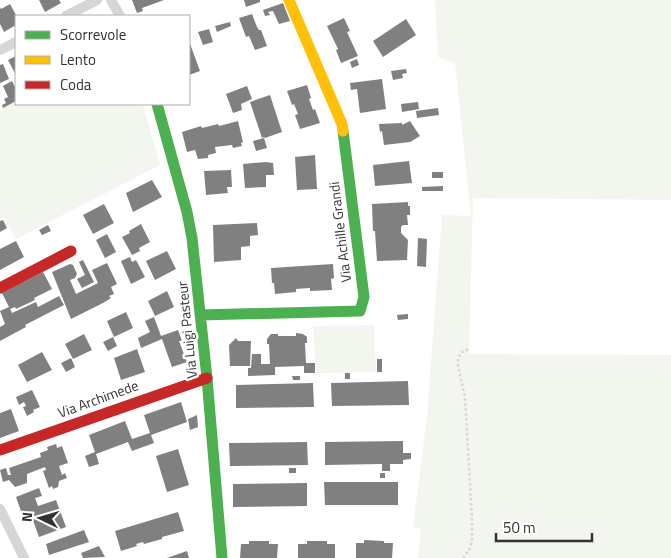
<svg xmlns="http://www.w3.org/2000/svg" width="671" height="558" font-family="'Titillium Web',sans-serif">
<rect width="100%" height="100%" fill="#fff"/>
<path fill="#f2f6ee" d="M435 0H671V200L473 198 469 354 671 355V558H418L421 528 413 527 427 416 442 215 471 216 455 63 438 57Z
M16 101V104H143L160 165 16 239 3 217 0 219V110Z
M374 325 376 372 316 373 313 326Z"/>
<path fill="#808080" d="M39 0H59L61 3 45 12Z
M132 0H164L142 8 143 11 137 13Z
M244 0H260V2L246 7Z
M283 3 290 21 279 24 273 11 268 12 270 15 265 16 263 10Z
M10 4 16 15V25L4 32 0 24V7L1 9Z
M252 14 257 27 259 30H261L267 46 255 50 249 36 246 37 239 18Z
M344 18 350 31 347 32 358 56 341 63 336 50 338 49 327 26Z
M406 19 416 35 383 57 373 41Z
M230 22 231 26 217 32 215 26Z
M209 29 213 42 203 45 198 32Z
M189 41 200 71 189 75Z
M16 56V75L8 60Z
M357 59 359 65 352 68 350 62Z
M3 64 9 79 0 83V65Z
M406 69 407 73 402 74 403 78 393 80 391 71Z
M382 79 386 109 360 113 357 89 351 90 350 83Z
M12 81 16 89V101L3 108 2 105 6 103 4 99 8 97 3 86Z
M307 85 311 98 309 99 313 110 315 109 320 123 300 129 295 115 298 114 294 104 292 105 287 91Z
M247 86 252 99 241 104 242 110 233 113 226 94Z
M270 95 282 132 265 138 264 137 262 138 250 102Z
M418 102 419 109 402 112 401 104Z
M438 108 439 115 417 118 416 111Z
M238 121 243 142 241 143 242 146 233 148 232 145 215 147 216 153 208 155V158L198 159 195 150 187 152 182 132 201 126 202 128 218 124 219 126Z
M410 121 420 136 410 142 384 145 382 131 380 132 379 124 402 123V125Z
M264 138 267 148 256 151 253 141Z
M315 155 317 189 297 190 295 157Z
M409 161 412 183 375 186 373 165Z
M266 162 273 163 274 175H266V187L245 188 243 164Z
M231 170 232 187H227L228 193 206 195 204 171Z
M432 172H443V178H432Z
M152 180 162 197 133 212 126 193Z
M443 186V191H422V187Z
M408 202V206H410V215H407L408 225H403L401 227V233L408 240 407 260 377 261 375 231H373L372 204Z
M104 204 114 223 93 234 83 215Z
M3 220 7 228 0 232V221Z
M257 223 258 235 250 236V246L241 247V260L214 262 213 225Z
M141 224 150 242 139 248 140 251 132 255 122 237 130 233 129 231Z
M48 225 51 231 42 235 39 230Z
M107 234 116 252 105 258 96 240Z
M418 238 427 239 426 267 417 266Z
M16 241 24 257 0 270V249Z
M167 251 176 269 155 280 146 261Z
M130 257 132 262 136 260 145 277 131 284 121 261Z
M83 260 94 282 82 288 77 279 85 275 79 262Z
M107 263 117 284 111 287 114 294 109 296 111 298 103 303 71 319 52 272 70 264 73 265 77 274 75 278 70 280 76 294 98 283 92 270Z
M333 264 334 278 331 279 332 290 310 291V288L296 289V292L275 294 274 283H272L271 268Z
M43 272 52 289 34 298 35 300 16 309 15 307 10 309 12 313 36 302 38 307 59 296 64 305 25 325 26 327 0 341V327L5 324 0 311 9 307 2 293Z
M167 291 174 307 155 316 148 301Z
M126 312 133 328 114 337 107 321Z
M408 314V319L398 320 397 315Z
M154 317 161 336 178 330 182 341H179L187 362 172 367 162 339 141 348 138 338 150 332 145 321Z
M296 333 303 334 307 337V343H305L306 363H315V373H304V366L275 367V375L248 376V368H251L252 354H261V364H270L269 344H267V339L271 334H278V336H296Z
M84 334 92 350 73 359 65 344Z
M113 337 117 346 108 351 103 342Z
M236 338 238 341H251L250 366H230L229 345Z
M137 349 145 372 121 380 114 358Z
M42 352 52 370 27 382 18 365Z
M71 358 75 367 66 372 61 363Z
M377 359H382V372H377Z
M345 373H350V379H345Z
M292 376H300V380H293Z
M408 381 409 405 332 406 331 383Z
M313 383 314 407 236 408V385Z
M32 390 40 407 33 410 34 412 27 416 23 407 26 406 24 402 19 405 16 397Z
M181 402 187 422 151 435 154 443 132 451 128 442 96 454 99 464 89 467 85 456 95 452 89 435 125 421 132 439 150 433 144 415Z
M11 409 19 431 0 438V413Z
M197 415 198 427 190 430 188 419Z
M403 441V453H411V459L403 460V464H390V471H382V464L325 465V442Z
M307 442 308 465 230 466 229 443Z
M56 444 57 448 62 446 68 463 59 466 62 475 65 473 67 478 59 481 58 487 53 489 52 486 49 488 43 471 46 470 45 467 27 474V483L15 487 9 480 3 482 0 470 6 468 8 475H11L9 468 41 457 40 453 48 450 47 447Z
M178 449 189 485 167 492 156 456Z
M289 468H296V473H289Z
M380 473H385V478H380Z
M324 482H398V505H325Z
M307 483V506L233 507V484Z
M39 488 42 496 35 498 38 506 56 500 66 527 39 537 31 515 23 517 16 497Z
M178 512 184 531 162 537V539L144 544 143 542 136 544 137 546 121 551 115 531Z
M84 530 89 542 49 555 46 544Z
M364 540 384 541V543H393L392 558H356V543H364Z
M249 541H269V544H278L277 558H240L241 544H249Z
M307 541H327V544H335V558H298V544H307Z
M99 546 105 557 83 558 81 553Z
M187 551 189 558H167Z"/>
<g fill="none" stroke-linecap="round" stroke-linejoin="round">
<path stroke="#d6d6d6" stroke-width="2.5" stroke-dasharray="2.5 2.5" stroke-linecap="butt" d="M463 558 469 550 472 542V518L465 397 458 366V358L462 352 469 349"/>
<path stroke="#d6d6d6" stroke-width="10" d="M111 0 120 16
M66 16 97 0
M0 50 16 42
M0 509 24 558"/>
<path stroke="#4caf50" stroke-width="11" d="M157 104 187 212 192 238 207 378 222 558
M200 315 360 311 364 297 343 131"/>
<path stroke="#ffc107" stroke-width="11" d="M289 0 342 124 343 131"/>
<path stroke="#c62828" stroke-width="11" d="M0 288 71 251
M0 450 207 378"/>
</g>
<g text-anchor="middle" stroke-width="5" stroke-linejoin="round" paint-order="stroke">
<g font-size="14" fill="#323232" stroke="#fff">
<text transform="translate(340 232) rotate(-97)" y="5">Via Achille Grandi</text>
<text transform="translate(187 330) rotate(-96)" y="5">Via Luigi Pasteur</text>
<text transform="translate(98 399) rotate(-20)" y="5">Via Archimede</text>
</g>
</g>
<rect x="15" y="15" width="175" height="90" fill="#ffffff" stroke="#adadad"/>
<rect x="25" y="31" width="25" height="8" fill="#4caf50" stroke="#adadad"/>
<text x="60" y="40" font-size="15" fill="#323232">Scorrevole</text>
<rect x="25" y="56" width="25" height="8" fill="#ffc107" stroke="#adadad"/>
<text x="60" y="65" font-size="15" fill="#323232">Lento</text>
<rect x="25" y="81" width="25" height="8" fill="#c62828" stroke="#adadad"/>
<text x="60" y="90" font-size="15" fill="#323232">Coda</text>
<g transform="translate(40 518) rotate(275)" stroke="#ffffff" stroke-width="4" paint-order="stroke">
<path d="M0-4L9 19L0 12L-9 19Z" fill="#323232"/>
<text y="-8" font-size="14" font-weight="bold" text-anchor="middle" fill="#323232">N</text>
</g>
<path d="M496 533v8h96v-8" fill="none" stroke="#323232" stroke-width="2.5"/>
<text x="503" y="533" font-size="15" fill="#323232" stroke="#ffffff" stroke-width="4" paint-order="stroke">50 m</text>
</svg>
